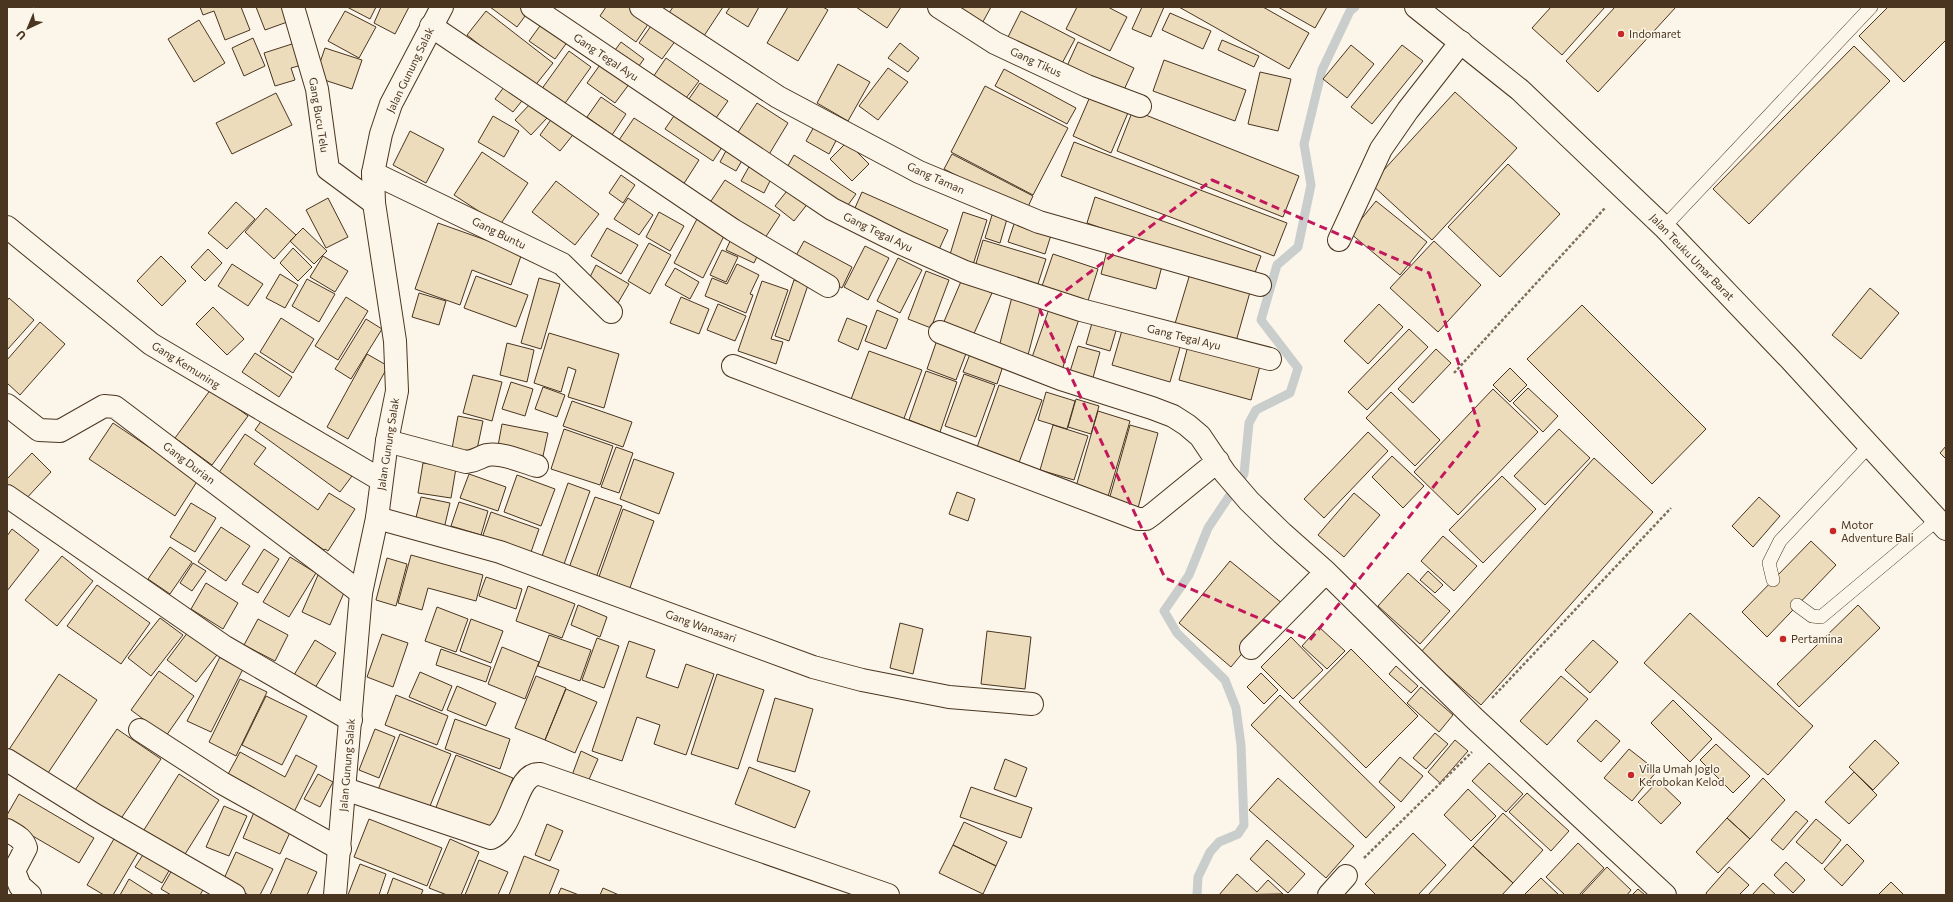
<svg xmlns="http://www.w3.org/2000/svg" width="1953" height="902" font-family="Commissioner,sans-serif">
<rect width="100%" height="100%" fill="#fbf6e9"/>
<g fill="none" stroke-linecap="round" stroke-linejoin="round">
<path stroke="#c9cecd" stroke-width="9" d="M1197 895 1198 877 1210 852 1219 842 1238 834 1244 825 1241 745 1236 708 1225 680 1177 633 1164 611 1189 575 1208 528 1244 474 1249 423 1256 410 1290 393 1298 368 1261 320 1277 265 1298 247 1311 185 1304 144 1322 70 1350 11 1355 7"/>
</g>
<path fill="#ecdcbc" stroke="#4a3520" d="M200 7H241L250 30 225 40 214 11 203 15Z
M256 7H284L290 21 265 30Z
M347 7H376L370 19Z
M381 7H409L395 34 374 23Z
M490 7H521L528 12 517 27Z
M606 7H638L653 17 636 42 600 16Z
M673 7H723L700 42 665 19Z
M730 7H759L748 27 726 13Z
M788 7H823L828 10 798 61 767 43Z
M856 7H901L887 28Z
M943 7H991L979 29Z
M1077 7H1108L1127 17 1110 51 1066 29Z
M1142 7H1164L1151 37 1132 29Z
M1179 7H1263L1309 33 1289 69Z
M1278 7H1327L1315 28Z
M1551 7H1605L1562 55 1532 28Z
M1615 7H1676L1598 92 1566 61Z
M1888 7H1946V40L1904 82 1859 36Z
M345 11 376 27 359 58 328 41Z
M486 11 553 63 534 87 467 35Z
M1021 11 1075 39 1059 69 1006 41Z
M1170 13 1211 31 1203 49 1162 30Z
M199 20 225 63 194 82 168 39Z
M542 23 568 41 555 59 529 41Z
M653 23 676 40 662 59 639 43Z
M253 38 265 66 244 76 232 48Z
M1222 40 1259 56 1254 67 1218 50Z
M621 42 644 59 633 74 610 57Z
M1078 42 1134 68 1123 92 1067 66Z
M295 43 302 65 291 68 295 80 275 86 264 53Z
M900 43 919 58 908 72 888 58Z
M1351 45 1374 64 1347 98 1323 79Z
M1402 45 1423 61 1372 124 1351 107Z
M1854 46 1890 81 1749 224 1713 189Z
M325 48 362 60 352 89 315 77Z
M569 51 591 67 563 106 541 90Z
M666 58 699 81 683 102 651 80Z
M1164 60 1246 90 1235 121 1153 91Z
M602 62 630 83 615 103 587 83Z
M838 64 870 82 848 121 817 103Z
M888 68 908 82 878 120 859 106Z
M1004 69 1076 108 1067 124 995 86Z
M1260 72 1291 79 1278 131 1248 124Z
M507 83 525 97 513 112 495 99Z
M700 83 728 101 711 125 684 106Z
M985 86 1068 128 1033 195 951 152Z
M1092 92 1130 108 1111 153 1073 136Z
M1455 92 1517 148 1432 240 1371 184Z
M276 93 292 125 232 154 216 123Z
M601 97 626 114 612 135 587 117Z
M531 103 547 118 531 135 515 120Z
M757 103 788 123 765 161 733 140Z
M678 110 726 141 713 161 665 129Z
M1133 110 1299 176 1283 217 1117 151Z
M555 114 576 131 560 151 540 135Z
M493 116 519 131 504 157 478 142Z
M634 118 699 160 683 185 617 143Z
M815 125 838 137 829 154 806 141Z
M410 131 444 149 426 183 393 165Z
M847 142 869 164 852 181 830 159Z
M1074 142 1287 223 1274 256 1061 176Z
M728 147 744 157 736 171 720 162Z
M482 152 528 183 500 225 454 195Z
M952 154 1033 196 1026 211 944 169Z
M794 155 856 194 845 209 785 171Z
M751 163 773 175 764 193 741 181Z
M1508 164 1560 214 1500 277 1448 227Z
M621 175 635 185 623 203 609 193Z
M725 180 780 215 763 241 707 207Z
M556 181 599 214 575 245 532 212Z
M790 187 809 202 794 221 775 206Z
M862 192 948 230 936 256 851 217Z
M1095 197 1261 256 1252 281 1087 223Z
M328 198 348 237 326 248 306 210Z
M628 198 653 215 639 235 614 219Z
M1376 201 1427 242 1400 275 1350 233Z
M236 202 255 219 227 249 208 233Z
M266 208 296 235 274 259 245 232Z
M659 212 684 226 670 251 646 237Z
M963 212 987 220 972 268 948 261Z
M992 215 1007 219 1000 243 985 238Z
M697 219 725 234 703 278 674 263Z
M1015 221 1052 232 1045 254 1008 242Z
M438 223 522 253 511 285 472 270 460 305 415 289Z
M303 228 327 251 314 264 290 241Z
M607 228 638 245 621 274 591 256Z
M731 239 759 252 754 263 726 250Z
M983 240 1046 259 1037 287 975 267Z
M804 241 852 267 842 288 793 261Z
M1434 241 1481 285 1438 332 1390 288Z
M649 243 671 255 650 294 628 281Z
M865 246 889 258 868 300 844 287Z
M293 248 312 267 298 281 280 263Z
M208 249 222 263 205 281 191 267Z
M722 250 738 257 726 282 710 275Z
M1107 250 1162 266 1156 289 1101 274Z
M1053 254 1098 269 1086 307 1040 292Z
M161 256 186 281 162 306 137 281Z
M323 256 348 271 335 292 310 277Z
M898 258 922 270 900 313 877 301Z
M232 264 263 284 248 306 218 286Z
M737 264 759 275 750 294 753 295 746 313 705 296 712 278 727 284Z
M596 265 629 284 618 303 586 285Z
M1192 267 1252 285 1235 345 1174 327Z
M675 268 699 282 690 299 665 285Z
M926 271 949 280 931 328 908 319Z
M280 274 298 285 285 308 266 298Z
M476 276 528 295 516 327 464 308Z
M539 278 560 284 541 349 521 343Z
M307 279 335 294 319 322 292 306Z
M962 279 992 293 972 338 943 324Z
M794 280 808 285 789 341 775 336Z
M762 281 788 290 771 339 783 342 776 364 738 351Z
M1870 288 1899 313 1861 359 1832 335Z
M419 293 446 301 439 325 412 317Z
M346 297 368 311 338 360 315 346Z
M681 297 709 309 699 334 670 323Z
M1012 297 1041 306 1028 355 999 347Z
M9 298 34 320 7 350V301Z
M718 304 746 316 735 341 707 330Z
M1379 304 1403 327 1368 364 1344 341Z
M1582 305 1706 429 1652 484 1527 359Z
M213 307 244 339 227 355 196 324Z
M1049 309 1079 319 1061 373 1030 363Z
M877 310 898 319 886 349 865 341Z
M1094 316 1118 324 1110 351 1086 344Z
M281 318 314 339 293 373 260 352Z
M847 318 867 326 858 350 838 341Z
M366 319 382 329 351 379 335 369Z
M40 322 65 344 20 395 7 383V360Z
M1123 327 1181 344 1170 382 1112 365Z
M1409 329 1428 347 1367 410 1348 392Z
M549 333 619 354 604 408 568 397 576 370 568 367 561 392 534 383Z
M937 340 967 351 956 380 927 369Z
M1189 342 1261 362 1251 400 1179 380Z
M507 343 534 350 527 382 500 375Z
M1078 346 1100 352 1091 385 1068 378Z
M1436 349 1451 363 1413 403 1398 389Z
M869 351 922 370 903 421 850 402Z
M255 353 292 377 279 397 242 372Z
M367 354 388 366 348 439 327 427Z
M970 354 1003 366 997 384 963 372Z
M1510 368 1527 385 1510 402 1493 385Z
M926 371 957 382 940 432 909 420Z
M964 374 995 385 976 437 945 426Z
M473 375 502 382 492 421 463 413Z
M511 382 533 389 525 416 502 409Z
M999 385 1042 400 1017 468 975 453Z
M543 387 565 395 557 417 535 409Z
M1528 388 1558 416 1543 432 1513 403Z
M211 389 248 416 212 465 175 438Z
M1493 389 1538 432 1458 515 1414 472Z
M1046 392 1075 401 1067 429 1038 420Z
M1391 392 1440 440 1415 466 1366 418Z
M1076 399 1099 406 1091 434 1068 427Z
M572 401 632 422 623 447 563 426Z
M1098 411 1130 421 1107 500 1075 490Z
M266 414 352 476 340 492 255 430Z
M458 416 483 421 475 459 451 454Z
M113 423 198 480 175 516 89 459Z
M502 424 548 433 543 456 498 446Z
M1053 425 1088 436 1074 480 1040 470Z
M1130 425 1158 433 1138 508 1109 500Z
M564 429 613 446 600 485 551 469Z
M1559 429 1590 458 1545 505 1514 476Z
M1368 432 1388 451 1324 518 1304 499Z
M245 434 266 448 254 464 318 510 329 493 355 509 328 551 325 549 324 550 218 474Z
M1946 446V459L1940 453Z
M616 447 633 453 619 493 601 487Z
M32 453 51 472 23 502 7 487V479Z
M1392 456 1424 486 1403 508 1372 477Z
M1594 458 1653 512 1481 705 1421 652Z
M634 459 674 473 659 514 620 499Z
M423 463 456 468 451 498 418 493Z
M469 474 506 487 498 511 460 498Z
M517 475 555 489 541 526 504 512Z
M1502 476 1536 509 1483 563 1449 530Z
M568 483 590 491 563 567 541 559Z
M957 492 975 499 968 521 949 514Z
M1354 493 1380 515 1344 557 1318 535Z
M421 497 450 503 443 533 414 526Z
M595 497 622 506 593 586 566 576Z
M1759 497 1780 516 1753 547 1732 526Z
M459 502 488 511 481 535 451 526Z
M191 503 216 518 195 552 170 537Z
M623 509 654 521 627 596 596 585Z
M491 512 539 529 530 555 482 538Z
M221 527 250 546 226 581 198 562Z
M12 529 39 550 7 591V536Z
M1443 536 1477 566 1454 591 1421 561Z
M1811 541 1836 565 1767 637 1742 612Z
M170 547 192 562 170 594 148 579Z
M264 549 279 559 258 593 242 584Z
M411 555 483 575 476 601 428 588 422 610 398 603Z
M62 556 93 581 57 626 25 600Z
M290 557 316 573 289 617 263 602Z
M387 558 407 564 396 606 376 600Z
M1230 561 1283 604 1231 667 1179 623Z
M193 563 206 571 192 591 180 583Z
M1428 571 1443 585 1435 593 1420 580Z
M1408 573 1450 611 1420 644 1378 606Z
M318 575 346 588 330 625 302 612Z
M486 577 522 589 516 609 479 596Z
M206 583 238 603 223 629 191 609Z
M97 585 150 623 121 664 67 626Z
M528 586 575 604 562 638 516 621Z
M578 605 607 617 600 637 571 625Z
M1858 605 1880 628 1799 707 1777 684Z
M437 607 468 619 456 652 425 641Z
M1690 613 1813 726 1768 775 1644 663Z
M160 618 183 635 151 676 128 658Z
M258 619 288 635 275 661 244 645Z
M471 619 503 631 491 663 460 651Z
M900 623 923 629 913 674 890 668Z
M1319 627 1345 651 1327 669 1302 646Z
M191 628 220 651 196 682 167 660Z
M987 631 1031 637 1025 689 981 684Z
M382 634 408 643 393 687 367 677Z
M549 635 591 650 580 681 538 666Z
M1291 637 1323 670 1293 699 1261 667Z
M597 638 619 646 604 688 582 680Z
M315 640 336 653 315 688 294 675Z
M1593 640 1618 662 1590 693 1565 670Z
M629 641 655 650 646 677 678 688 686 664 714 674 686 755 654 744 660 725 637 717 622 761 592 751Z
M502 647 539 662 525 699 488 684Z
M441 649 491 667 486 682 436 665Z
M1351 649 1418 716 1366 768 1299 702Z
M220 657 243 669 211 732 187 721Z
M1396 666 1418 686 1411 693 1389 674Z
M159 671 194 696 166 736 131 710Z
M420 672 452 686 442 711 409 697Z
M1261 673 1278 690 1264 704 1247 687Z
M59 674 97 700 46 776 8 751Z
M717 674 764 690 738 769 691 754Z
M536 676 566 688 545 740 515 728Z
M1561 676 1588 699 1547 745 1520 721Z
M240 679 267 692 236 756 209 742Z
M457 686 496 703 486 726 447 710Z
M1421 687 1453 715 1439 732 1407 703Z
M566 689 597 702 575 753 545 740Z
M396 695 448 716 437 745 385 725Z
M1280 695 1395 807 1366 838 1251 725Z
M266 696 307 716 282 765 242 745Z
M775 698 813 709 795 772 757 761Z
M1673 700 1712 739 1690 762 1651 723Z
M455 719 510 739 500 769 445 749Z
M1596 720 1620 741 1601 762 1577 741Z
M117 729 161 759 118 823 73 793Z
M375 729 395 737 379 778 359 770Z
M1435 733 1448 744 1426 769 1413 758Z
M400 734 451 754 426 816 376 795Z
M1455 740 1468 751 1440 783 1428 772Z
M1875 740 1899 763 1873 790 1849 767Z
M1716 744 1750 776 1733 793 1700 760Z
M1629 749 1657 771 1632 801 1604 778Z
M581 751 598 759 587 784 571 778Z
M240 752 285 777 296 755 317 766 293 814 226 778Z
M456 755 513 778 492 833 435 810Z
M1400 757 1423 776 1401 802 1379 782Z
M1005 759 1027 768 1016 797 994 789Z
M1489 763 1523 794 1506 812 1472 781Z
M749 767 810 791 795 828 735 804Z
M1854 772 1877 795 1849 824 1825 802Z
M179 774 219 800 182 859 142 833Z
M318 774 333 782 320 807 304 799Z
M1278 778 1354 846 1326 878 1249 810Z
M1763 778 1785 800 1750 839 1727 818Z
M1658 781 1681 803 1661 824 1638 802Z
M971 787 1032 808 1021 838 960 817Z
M1468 789 1496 816 1471 841 1444 815Z
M1527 793 1569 831 1551 851 1509 812Z
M19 794 94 838 79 863 7 821V815Z
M224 806 247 816 229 856 206 847Z
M255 810 293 826 280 854 243 838Z
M1796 811 1808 821 1783 850 1771 840Z
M1503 813 1543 850 1513 883 1473 846Z
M1727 818 1750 839 1718 873 1696 852Z
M369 819 442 848 427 886 354 857Z
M1816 819 1841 840 1822 864 1796 842Z
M964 822 1007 842 996 866 953 845Z
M547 824 563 831 550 861 535 855Z
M118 832 142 846 113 895H104L87 885Z
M1413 833 1446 865 1418 895H1376L1365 884Z
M450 839 479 852 461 895H447L429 888Z
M1267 840 1305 874 1288 893 1250 859Z
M1578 843 1604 868 1579 895H1565L1546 877Z
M1847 844 1864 861 1842 886 1824 869Z
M953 845 996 866 983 894 939 873Z
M1473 846 1513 883 1502 895H1428Z
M148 847 174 862 162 883 135 867Z
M236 852 273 869 260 895H249L222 883Z
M524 856 559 870 549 895H509Z
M286 858 317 872 307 895H270Z
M479 860 508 872 498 895H465Z
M1786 862 1805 880 1793 893 1774 875Z
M176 863 208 881 200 895H171L161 889Z
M360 864 386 874 379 895H348Z
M1607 867 1631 890 1627 895H1581Z
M1729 867 1749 885 1739 895H1707L1706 893Z
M1237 874 1257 892 1268 880 1283 894 1219 895Z
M393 878 423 890 421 895H387Z
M1541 878 1559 895H1524Z
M129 879 154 895H120Z
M1891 882 1904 895H1878Z
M1763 883 1776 895H1752Z
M561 888 579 895H558Z
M603 888 619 895H600Z
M1638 889 1645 895H1632Z"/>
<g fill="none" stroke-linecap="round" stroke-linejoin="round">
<g stroke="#4a3520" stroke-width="14">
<path id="lane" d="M1664 227 1871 7
M1773 580 1769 563 1780 541 1869 446
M1797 605 1812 616 1821 617 1937 520"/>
</g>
<g stroke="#4a3520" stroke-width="24">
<path id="street" d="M293 7 317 89 328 169 374 203
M532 7 832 209 900 243 965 272 1081 310 1270 359
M641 7 778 97 919 172 1039 222 1260 285
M939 7 995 43 1087 86 1140 106
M431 26 733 230 828 286
M373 173 562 264 611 312
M7 227 151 344 381 480
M1339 240 1381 149 1408 110 1461 42
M940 332 1061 379 1152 408 1173 416 1187 425 1200 436 1225 473 1249 501 1282 533 1326 572 1474 718 1665 895
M733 366 1138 519H1146L1153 514 1218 461
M7 405 39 430 60 431 104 406 115 407 361 593
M387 441 466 462C477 461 479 457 487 455 502 452 523 462 537 466
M7 496 225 647 351 720
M377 518 500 552 813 667 862 680 949 697 1032 704
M1251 648 1326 572
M140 730 222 783 340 849
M7 760 95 815 234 895
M345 789 491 838C516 827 515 772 540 774L888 895
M7 830C15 835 23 838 26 848L14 871 20 886 30 895
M1329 895 1346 876"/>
</g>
<g stroke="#4a3520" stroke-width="24">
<path id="secondary" d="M1416 7 1520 90 1664 227 1790 359 1946 529
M335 895 361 593 377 518 387 441 397 391 395 341 374 203 373 173 381 134 391 104 442 7"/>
</g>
<path stroke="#7f6f5c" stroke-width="2.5" stroke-dasharray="3 2" stroke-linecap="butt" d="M1454 373 1605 208
M1492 698 1671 508
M1364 858 1472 752"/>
<use href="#lane" stroke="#fbf6e9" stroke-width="13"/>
<use href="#street" stroke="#fbf6e9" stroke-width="22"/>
<use href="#secondary" stroke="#fbf6e9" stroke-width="22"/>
</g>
<path fill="none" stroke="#c2185b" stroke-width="3" stroke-dasharray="8 5" stroke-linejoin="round" d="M1212 180 1429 273 1480 429 1310 640 1165 578 1040 310Z"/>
<g fill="#c62828" stroke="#fbf6e9" stroke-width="1.5">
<circle cx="1621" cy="34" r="4"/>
<circle cx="1833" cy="531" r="4"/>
<circle cx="1783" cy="639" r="4"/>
<circle cx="1631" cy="775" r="4"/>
</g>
<g text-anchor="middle" stroke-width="3" stroke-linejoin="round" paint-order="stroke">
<g font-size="11" fill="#4a3520" stroke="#fbf6e9" text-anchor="start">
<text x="1629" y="38">Indomaret</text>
<text x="1841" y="529">Motor<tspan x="1841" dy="13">Adventure Bali</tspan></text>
<text x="1791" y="643">Pertamina</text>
<text x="1639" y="773">Villa Umah Joglo<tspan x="1639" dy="13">Kerobokan Kelod</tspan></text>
</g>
<g font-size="11" fill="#4a3520" stroke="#fbf6e9">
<text transform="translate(606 57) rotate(34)" y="4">Gang Tegal Ayu</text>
<text transform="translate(1036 62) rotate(25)" y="4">Gang Tikus</text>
<text transform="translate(410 70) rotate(-64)" y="4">Jalan Gunung Salak</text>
<text transform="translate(319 115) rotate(81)" y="4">Gang Bucu Telu</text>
<text transform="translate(936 178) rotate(24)" y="4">Gang Taman</text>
<text transform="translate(878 232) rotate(26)" y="4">Gang Tegal Ayu</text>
<text transform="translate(499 233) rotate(26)" y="4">Gang Buntu</text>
<text transform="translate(1692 257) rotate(46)" y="4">Jalan Teuku Umar Barat</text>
<text transform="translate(1184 337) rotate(14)" y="4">Gang Tegal Ayu</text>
<text transform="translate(186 365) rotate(32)" y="4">Gang Kemuning</text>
<text transform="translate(388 444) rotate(-81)" y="4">Jalan Gunung Salak</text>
<text transform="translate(189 463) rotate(37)" y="4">Gang Durian</text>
<text transform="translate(701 626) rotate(20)" y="4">Gang Wanasari</text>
<text transform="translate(347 765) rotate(-85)" y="4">Jalan Gunung Salak</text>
</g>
</g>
<rect width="1953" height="902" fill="none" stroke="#4a3520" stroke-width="16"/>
<g transform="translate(28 28) rotate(224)" stroke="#fbf6e9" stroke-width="3" paint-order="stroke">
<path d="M0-3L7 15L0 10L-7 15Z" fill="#4a3520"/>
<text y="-6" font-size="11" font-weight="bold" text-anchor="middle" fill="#4a3520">U</text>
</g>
</svg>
